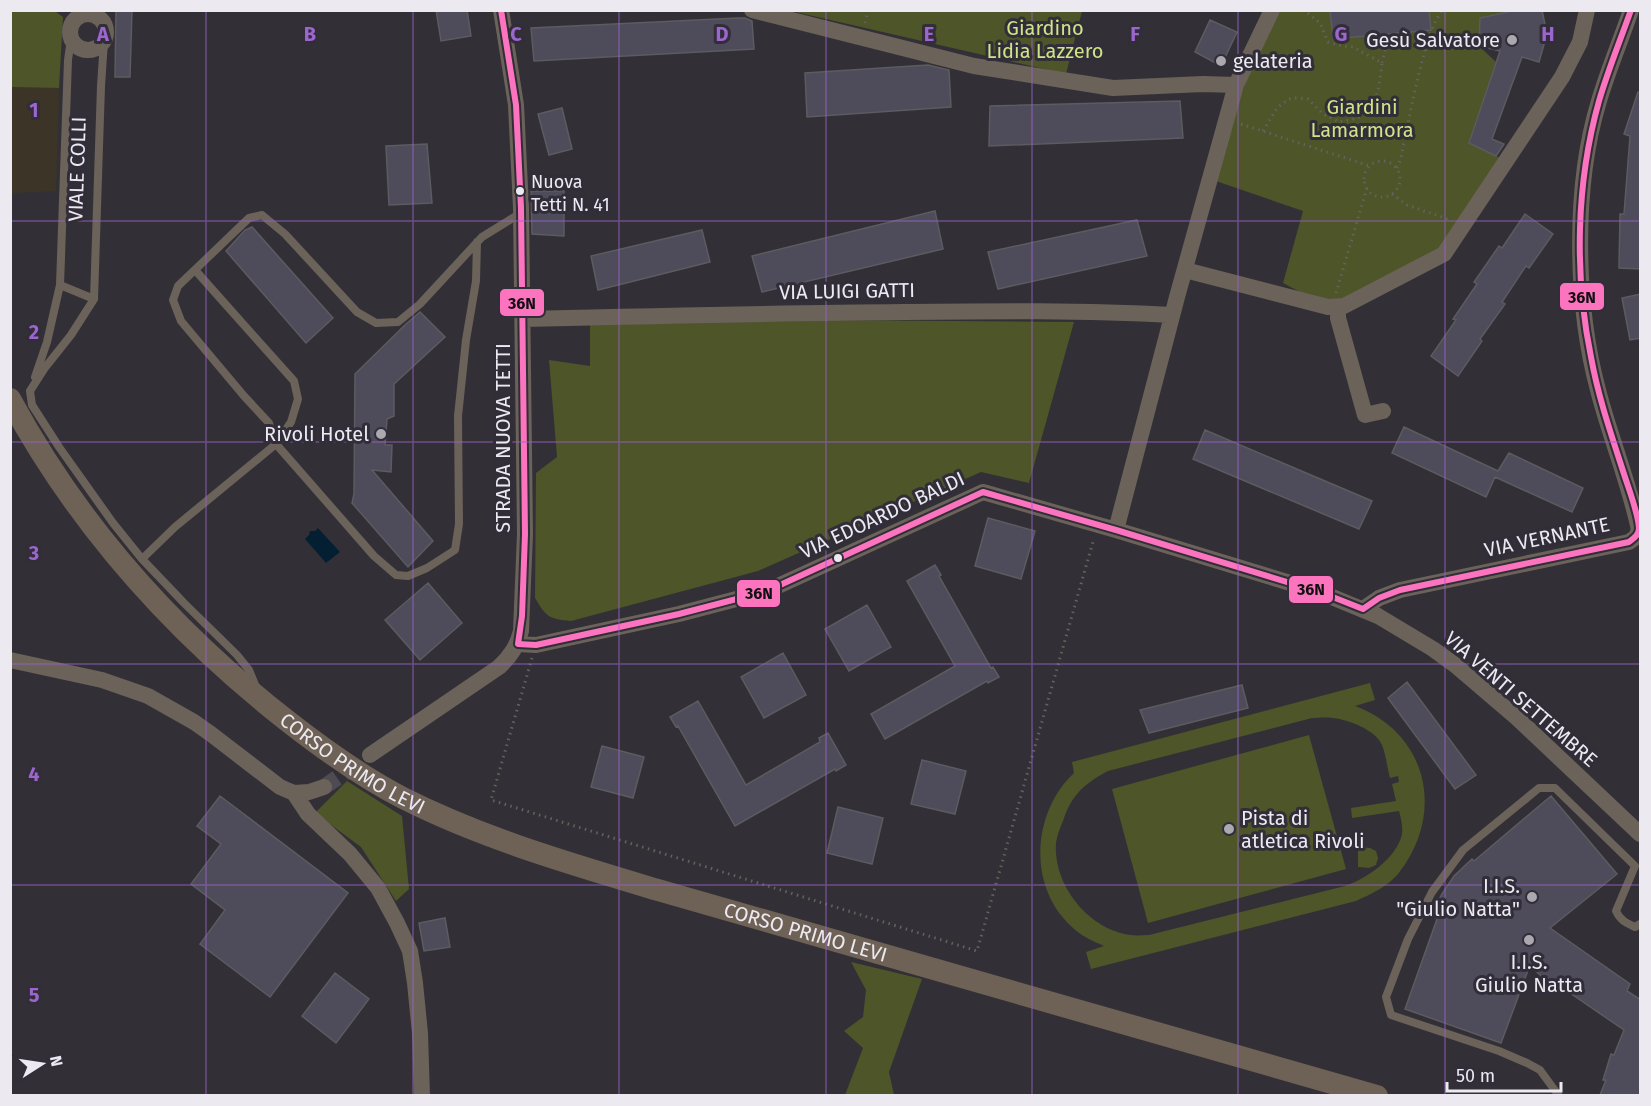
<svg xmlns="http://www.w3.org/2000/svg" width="1651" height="1106" font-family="'Fira Sans',sans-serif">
<rect width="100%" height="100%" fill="#323036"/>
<path fill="#3c3527" d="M10 87 59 88 56 191 11 193Z"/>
<path fill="#4d5529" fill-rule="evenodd" d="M11 10 55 11 63 17 59 88 11 87Z
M791 11H1082L1066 74Z
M1272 11H1510L1480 18 1479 46 1496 62 1469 142 1500 158 1437 257 1328 307 1283 283 1303 211 1210 179Z
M590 318 1074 322 1029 483 981 472 758 571 571 621C549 619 546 617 535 598L536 473 557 457 549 360 590 366Z
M1370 683 1375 700 1355 706C1428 733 1446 814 1398 874 1387 887 1371 894 1356 901L1091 969 1086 952 1104 946C1093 941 1081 936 1072 927 1027 887 1032 812 1074 773L1072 762ZM1312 718C1319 718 1325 717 1332 718 1347 719 1376 730 1382 745 1386 755 1387 767 1390 778L1398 776 1399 782 1392 784 1396 801 1351 808 1352 818 1399 811C1401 818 1403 827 1402 834 1397 858 1366 879 1345 886L1149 935C1143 935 1137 936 1131 935 1089 930 1053 885 1056 843 1057 835 1060 828 1063 821 1067 808 1074 795 1085 786 1092 780 1100 775 1108 771Z
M1309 735 1346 869 1148 923 1112 789Z
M347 781 402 816 409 889 396 901 361 847 315 813Z
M1358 847 1370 848 1376 851 1378 858 1376 865 1369 868 1358 867Z
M851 962 922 979 889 1072 894 1095H845L863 1048 844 1031 863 1017 866 990Z"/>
<path fill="#051f32" d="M318 528 340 552 326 563 305 539 309 535 310 531H315Z"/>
<path fill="#4e4c5a" stroke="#5c5b60" stroke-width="1.5" d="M116 10H132L130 77H115Z
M436 10H467L471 36 441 41Z
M1330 10H1429L1431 30 1333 39Z
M1517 10H1542L1547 34 1539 62 1522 57 1492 139 1504 144 1496 156 1469 143 1500 51 1479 46 1480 18Z
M738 18H745L752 21 754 49 534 61 531 28Z
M1210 20 1237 32 1221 66 1195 52Z
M928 65 949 70 951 107 807 117 805 73Z
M1638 92 1641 93V269L1619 268 1620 214H1624L1630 136 1624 134Z
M1180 101 1183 138 989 146 990 106Z
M562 108 572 149 549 155 538 114Z
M427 144 432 203 389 205 386 146Z
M531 191H564V236L532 234Z
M935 211 943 249 762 292 752 256Z
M1525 214 1553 234 1529 268 1526 266 1502 302 1505 304 1480 339 1482 341 1458 376 1431 356 1456 320 1453 319 1477 284 1474 282 1499 246 1502 248Z
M1137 220 1147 256 998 289 988 252Z
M252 227 333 318 306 343 226 251 245 230Z
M702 230 710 262 598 290 591 256Z
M1641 294V338L1630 340 1622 298Z
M420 312 445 337 394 384V416L387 419 385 445H392L391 472 372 470 433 541 408 567 352 503 354 494 355 374 406 324Z
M1404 427 1498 471 1509 453 1583 488 1572 512 1495 477 1486 497 1392 453Z
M1205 430 1372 501 1359 529 1193 459Z
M988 518 1035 531 1021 579 975 566Z
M935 565 941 575 939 576 991 668 993 667 999 677 988 683 987 681 885 739 871 714 955 666 907 581Z
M428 583 462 623 420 660 385 620Z
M867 605 891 647 849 671 825 629Z
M783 653 806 695 764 718 741 677Z
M1407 682 1476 775 1455 789 1388 698Z
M1242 685 1248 708 1149 733 1140 710Z
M698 701 746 785 820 742 819 738 828 733 846 765 836 771 835 769 735 826 678 726 676 727 670 717Z
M602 746 644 757 633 798 591 787Z
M922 760 966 771 955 814 911 804Z
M220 796 348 893 270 997 200 944 225 910 191 884 221 844 197 826Z
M1551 796 1617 874 1550 928 1630 984 1627 991 1641 1000V1095H1600L1606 1080H1603L1611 1054 1614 1055 1624 1030 1551 980 1547 982 1530 965 1501 1043 1405 1009 1437 919 1434 917 1435 908 1442 894 1454 876 1472 859 1474 861Z
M838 807 883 818 872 864 827 853Z
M445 918 450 947 424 951 419 923Z
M335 973 369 999 336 1043 302 1016Z"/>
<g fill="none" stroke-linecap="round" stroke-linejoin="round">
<path stroke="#4e4c52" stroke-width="16" stroke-dasharray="16 8" stroke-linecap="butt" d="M324 787 360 762"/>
<path stroke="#67615d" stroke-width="3" stroke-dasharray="1.5 4.5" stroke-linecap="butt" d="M865 23 868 10
M1382 63 1389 34
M1241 124 1370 166
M1263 131 1277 108 1289 99 1295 98 1308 99 1323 114 1339 122C1348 120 1360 119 1366 113 1379 101 1380 78 1382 63L1353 47 1343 46 1328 42 1320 23 1304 10
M1364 179a18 18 0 1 1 36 0a18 18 0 1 1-36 0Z
M1397 168 1401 158C1407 130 1425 26 1443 10
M1392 194 1407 205 1450 220
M1336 293 1367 188
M532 658 491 800 977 951 1094 538"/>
<path stroke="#6b625a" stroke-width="8" d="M71 39 68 60 60 285 94 299 101 86 104 41
M195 270 294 381 298 399 291 422 276 444 374 556 396 575 408 576 427 568 455 550 459 524 458 416 466 340 476 281 477 242
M94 299 71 335 44 369 30 391 32 405 59 447 113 523 142 559 184 603 237 655 249 670 256 687
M35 377 47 342 60 285
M142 559 175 527 276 444 269 423 244 396 181 321 173 300 178 286 249 218 262 215 285 234 357 312 376 323 398 322 420 304 482 237 521 213
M1559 1096 1540 1070 1527 1063 1499 1051 1391 1015 1386 997 1408 939 1432 892 1463 850 1539 788H1555L1635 866 1616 911C1620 920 1626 923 1635 927L1640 924"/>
<path stroke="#6b625a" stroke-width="16" d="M752 10 974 66 1113 88 1203 84 1236 85
M70 32a18 18 0 1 1 36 0a18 18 0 1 1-36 0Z
M1185 270 1328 307 1344 306 1444 254 1562 77 1580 42 1587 10
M1338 307V318L1365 415 1383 411
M523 319C650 316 777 313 904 312 994 311 1083 310 1172 315
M1116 530 1177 297 1236 85 1272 10
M1363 609 1379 598 1400 590 1629 542 1636 537 1639 530C1629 482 1610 437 1598 390 1575 304 1573 186 1599 101 1608 70 1621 40 1631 10
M518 644 536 645 679 614 767 591 983 492 1116 530 1320 592 1378 616 1433 649 1455 665 1517 718 1640 834
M10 660 102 680 148 696 194 722 211 734 280 787 294 793 309 792 324 787
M370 755 499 667C511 656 517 646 521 631L525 534 521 208 516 105 501 10
M294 793 308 814 350 854 378 888 397 923 410 951 415 983 420 1033 422 1096"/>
<path stroke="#6e6156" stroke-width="22" id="s1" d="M10 399C79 527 176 634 290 723 326 751 362 777 403 798 484 839 572 864 658 890L1377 1096"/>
<g stroke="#312d39" stroke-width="10">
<path id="bus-1" d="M501 10 516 105 521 208 525 534 522 616 518 644 536 645 679 614 767 591 983 492 1116 530 1320 592 1363 609 1379 598 1400 590 1629 542C1634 538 1639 535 1639 528 1638 512 1628 487 1623 471 1611 434 1598 396 1591 357 1574 274 1576 183 1599 101 1608 70 1620 41 1631 10"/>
</g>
<use href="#bus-1" stroke="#fc73be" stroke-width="6"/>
</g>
<path fill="none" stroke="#9d65ce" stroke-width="1.5" stroke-opacity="0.55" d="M206 10V1096M413 10V1096M619 10V1096M826 10V1096M1032 10V1096M1238 10V1096M1445 10V1096M10 221H1640M10 442H1640M10 664H1640M10 885H1640"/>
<g fill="#aba8b0" stroke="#312d39" stroke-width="2">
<circle cx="1512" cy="40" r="6"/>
<circle cx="1221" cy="61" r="6"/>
<circle cx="381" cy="434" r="6"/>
<circle cx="1229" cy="829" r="6"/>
<circle cx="1532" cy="897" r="6"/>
<circle cx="1529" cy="940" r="6"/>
</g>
<g fill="#ece9f1" stroke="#312d39" stroke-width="2">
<circle cx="520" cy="191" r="5"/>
<circle cx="838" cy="558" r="5"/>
</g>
<g text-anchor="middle" stroke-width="6" stroke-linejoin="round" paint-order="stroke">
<g font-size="18" fill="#ece9f1" stroke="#312d39" text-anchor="start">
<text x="531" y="188">Nuova<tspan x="531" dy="23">Tetti N. 41</tspan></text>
</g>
<g font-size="20" fill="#cfe387" stroke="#312d39">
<text x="1045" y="35">Giardino<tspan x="1045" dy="23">Lidia Lazzero</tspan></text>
<text x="1362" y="114">Giardini<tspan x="1362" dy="23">Lamarmora</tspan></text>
</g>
<g font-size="20" fill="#ece9f1" stroke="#312d39" text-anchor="end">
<text x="1500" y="47">Gesù Salvatore</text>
<text x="1233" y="68" text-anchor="start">gelateria</text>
<text x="369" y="441">Rivoli Hotel</text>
<text x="1241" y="825" text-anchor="start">Pista di<tspan x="1241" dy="23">atletica Rivoli</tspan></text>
<text x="1520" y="893">I.I.S.<tspan x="1520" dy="23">"Giulio Natta"</tspan></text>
<text x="1529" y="969" text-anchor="middle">I.I.S.<tspan x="1529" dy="23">Giulio Natta</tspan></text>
</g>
<g font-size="20" fill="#ece9f1" stroke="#312d39">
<text transform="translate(77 169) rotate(-88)" y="7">VIALE COLLI</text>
<text transform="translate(847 291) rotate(-1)" y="7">VIA LUIGI GATTI</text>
<text transform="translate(503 438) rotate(-90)" y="7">STRADA NUOVA TETTI</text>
<text transform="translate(882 515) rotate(-25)" y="7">VIA EDOARDO BALDI</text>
<text transform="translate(1547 537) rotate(-12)" y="7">VIA VERNANTE</text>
<text transform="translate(1521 699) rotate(41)" y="7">VIA VENTI SETTEMBRE</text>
<text dy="7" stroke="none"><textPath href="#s1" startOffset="506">CORSO PRIMO LEVI</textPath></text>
<text dy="7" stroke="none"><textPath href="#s1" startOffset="992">CORSO PRIMO LEVI</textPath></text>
</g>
</g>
<g font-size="20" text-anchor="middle" font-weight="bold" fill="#9d65ce" stroke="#312d39" stroke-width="6" stroke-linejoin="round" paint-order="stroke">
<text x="103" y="41">A</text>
<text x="310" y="41">B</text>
<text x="516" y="41">C</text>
<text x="722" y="41">D</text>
<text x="929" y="41">E</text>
<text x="1135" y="41">F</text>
<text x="1341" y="41">G</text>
<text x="1548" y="41">H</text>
<text x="34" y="117">1</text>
<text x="34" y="339">2</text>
<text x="34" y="560">3</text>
<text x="34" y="781">4</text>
<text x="34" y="1002">5</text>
</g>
<g stroke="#312d39" stroke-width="2">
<rect x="1559" y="282" width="46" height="29" rx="6" fill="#fc73be"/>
<rect x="499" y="288" width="46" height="29" rx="6" fill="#fc73be"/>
<rect x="1288" y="575" width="46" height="29" rx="6" fill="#fc73be"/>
<rect x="736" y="579" width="45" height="29" rx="6" fill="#fc73be"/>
</g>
<g font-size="16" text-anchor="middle" font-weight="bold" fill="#111">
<text x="1582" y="303">36N</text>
<text x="522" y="309">36N</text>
<text x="1311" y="595">36N</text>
<text x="759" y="599">36N</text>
</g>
<rect width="1651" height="1106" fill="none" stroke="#ece9f1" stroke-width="24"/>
<g transform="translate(42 1064) rotate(78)" stroke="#312d39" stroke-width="4.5" paint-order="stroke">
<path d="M0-4.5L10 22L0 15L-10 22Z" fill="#ece9f1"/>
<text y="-9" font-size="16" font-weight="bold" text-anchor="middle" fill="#ece9f1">N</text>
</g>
<path d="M1447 1082v9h114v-9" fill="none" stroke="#ece9f1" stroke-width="3"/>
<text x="1456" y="1082" font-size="18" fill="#ece9f1" stroke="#312d39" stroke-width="4.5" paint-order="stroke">50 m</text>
</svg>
